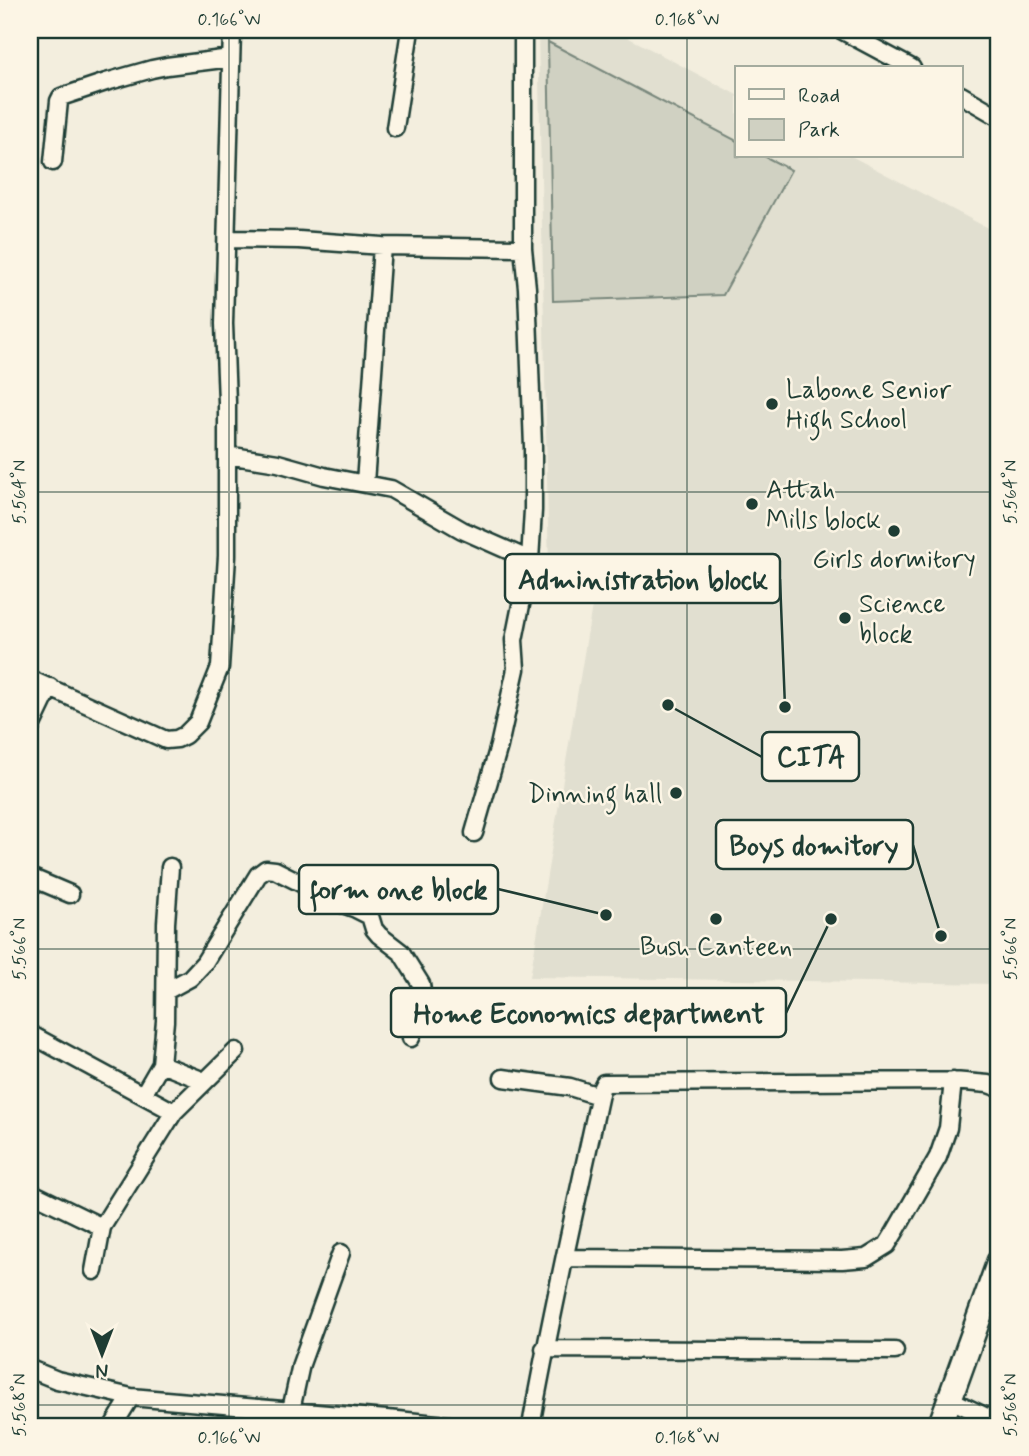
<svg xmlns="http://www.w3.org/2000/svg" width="1029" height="1456" font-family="Mynerve,sans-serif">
<rect width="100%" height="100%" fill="#f3eede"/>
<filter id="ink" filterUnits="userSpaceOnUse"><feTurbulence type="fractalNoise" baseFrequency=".0143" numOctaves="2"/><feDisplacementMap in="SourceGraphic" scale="14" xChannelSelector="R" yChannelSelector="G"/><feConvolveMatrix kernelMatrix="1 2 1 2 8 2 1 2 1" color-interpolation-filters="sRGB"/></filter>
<g filter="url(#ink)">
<path fill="#e1dfd0" d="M538 30H614L737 95V156H851L999 234V984L530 977 596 582 549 573Z"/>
<path fill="#d0d1c2" stroke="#78877b" stroke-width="2" d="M548 42 737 141V156H764L791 170 723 295 553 301Z"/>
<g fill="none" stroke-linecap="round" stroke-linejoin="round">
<g stroke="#1f3d34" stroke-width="21">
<path id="street" d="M841 30 912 68
M961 95 999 117
M395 128 410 30
M53 162 59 101 61 97 106 82 152 69 167 66 231 58
M227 239 299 240 382 246 523 248
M227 455 278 463 324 476 391 489 462 530 530 560
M365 483 382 246
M30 679 166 740 177 739 185 735 198 722 220 667 227 556V402L224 324 232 30
M30 729 50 687
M474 833 499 746 516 669 514 640 530 560 533 510V447L527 288 523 248V30
M170 867 166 923 165 1021 161 1064 204 1081
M30 877 70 894
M166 991 190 978 204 963 258 875 266 869 275 870 345 905 356 909 370 916 374 929 379 935 401 952 421 984 423 999 411 1038
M30 1034 174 1112
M503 1078 570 1087 599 1096
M143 1095 161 1064
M30 1192 102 1227
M565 1258 842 1260 866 1258 887 1245 895 1232 938 1157 948 1128 953 1081
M94 1271 102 1227 174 1112 236 1051
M544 1349 895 1351
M30 1369 57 1380 131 1397 398 1420 456 1426
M949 1399 999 1423
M260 1408 261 1426
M291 1410 301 1364 341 1253
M113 1426 131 1397
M531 1426C551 1313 577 1201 601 1089L604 1083 953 1081 988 1084 999 1088"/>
</g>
<g stroke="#1f3d34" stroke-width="28">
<path id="secondary" d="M940 1426 999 1262"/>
</g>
<use href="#street" stroke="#fcf5e5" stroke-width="16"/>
<use href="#secondary" stroke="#fcf5e5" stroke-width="23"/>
</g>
</g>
<path fill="none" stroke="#1f3d34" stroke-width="2" stroke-opacity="0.45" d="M229 30V1426M687 30V1426M30 36H999M30 492H999M30 949H999M30 1405H999"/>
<g fill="#1f3d34" stroke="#fcf5e5" stroke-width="2.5">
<circle cx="772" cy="404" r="7"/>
<circle cx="752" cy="504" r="7"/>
<circle cx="894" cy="531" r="7"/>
<circle cx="845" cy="618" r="7"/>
<circle cx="676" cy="793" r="7"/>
<circle cx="716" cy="919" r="7"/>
</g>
<g text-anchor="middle" stroke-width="5" stroke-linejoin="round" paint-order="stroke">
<g font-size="26" fill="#1f3d34" stroke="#fcf5e5" text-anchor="start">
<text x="786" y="398">Labone Senior<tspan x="786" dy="30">High School</tspan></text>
<text x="766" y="498">Attah<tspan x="766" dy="30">Mills block</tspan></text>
<text x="894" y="567" text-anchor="middle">Girls dormitory</text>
<text x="859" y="612">Science<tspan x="859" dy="30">block</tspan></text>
<text x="662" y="802" text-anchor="end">Dinning hall</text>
<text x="716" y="955" text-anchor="middle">Bush Canteen</text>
</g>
</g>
<path fill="none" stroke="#1f3d34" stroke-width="2.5" d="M785 707L780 579M668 705L762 757M941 936L913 845M606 915L498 889M831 919L786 1013"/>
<g fill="#1f3d34" stroke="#fcf5e5" stroke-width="2.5">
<circle cx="785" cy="707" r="7"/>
<circle cx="668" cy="705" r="7"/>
<circle cx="941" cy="936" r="7"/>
<circle cx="606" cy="915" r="7"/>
<circle cx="831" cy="919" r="7"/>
</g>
<g fill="#fcf5e5" stroke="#1f3d34" stroke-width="2.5">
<rect x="505" y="554" width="275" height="49" rx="7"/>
<rect x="762" y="732" width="97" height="49" rx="7"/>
<rect x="716" y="820" width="197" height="49" rx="7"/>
<rect x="299" y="865" width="199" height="49" rx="7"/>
<rect x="391" y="988" width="395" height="49" rx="7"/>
</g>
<g font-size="28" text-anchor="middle" font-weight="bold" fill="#1f3d34">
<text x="643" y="589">Administration block</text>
<text x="811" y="766">CITA</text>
<text x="814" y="855">Boys domitory</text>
<text x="399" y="899">form one block</text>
<text x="589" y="1023">Home Economics department</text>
</g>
<rect width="1029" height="1456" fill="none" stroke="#fcf5e5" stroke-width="77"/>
<rect x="735" y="66" width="228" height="91" fill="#fcf5e5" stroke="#a4ab9e" stroke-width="2"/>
<rect x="749" y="89" width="35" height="10" fill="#fcf5e5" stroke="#a4ab9e" stroke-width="2"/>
<text x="798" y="102" font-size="21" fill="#1f3d34">Road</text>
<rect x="749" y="119" width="35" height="21" fill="#d0d1c2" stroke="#a4ab9e" stroke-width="2"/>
<text x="798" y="136" font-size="21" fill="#1f3d34">Park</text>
<g transform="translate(102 1354) rotate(180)" stroke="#fcf5e5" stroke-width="5" paint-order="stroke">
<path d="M0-5L12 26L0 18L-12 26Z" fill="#1f3d34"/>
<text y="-10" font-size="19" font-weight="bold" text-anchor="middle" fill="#1f3d34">N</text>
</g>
<rect x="38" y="38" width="952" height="1380" fill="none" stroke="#1f3d34" stroke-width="2.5"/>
<g font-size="18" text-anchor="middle" fill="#1f3d34">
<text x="229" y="25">0.166°W</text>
<text x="687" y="25">0.168°W</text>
<text transform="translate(1010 492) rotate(-90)" y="6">5.564°N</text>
<text transform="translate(19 492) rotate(-90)" y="6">5.564°N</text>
<text transform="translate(1010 949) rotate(-90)" y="6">5.566°N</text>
<text transform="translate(19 949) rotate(-90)" y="6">5.566°N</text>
<text transform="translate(19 1405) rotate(-90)" y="6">5.568°N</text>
<text transform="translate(1010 1405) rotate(-90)" y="6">5.568°N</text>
<text x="229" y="1443">0.166°W</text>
<text x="687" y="1443">0.168°W</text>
</g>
</svg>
